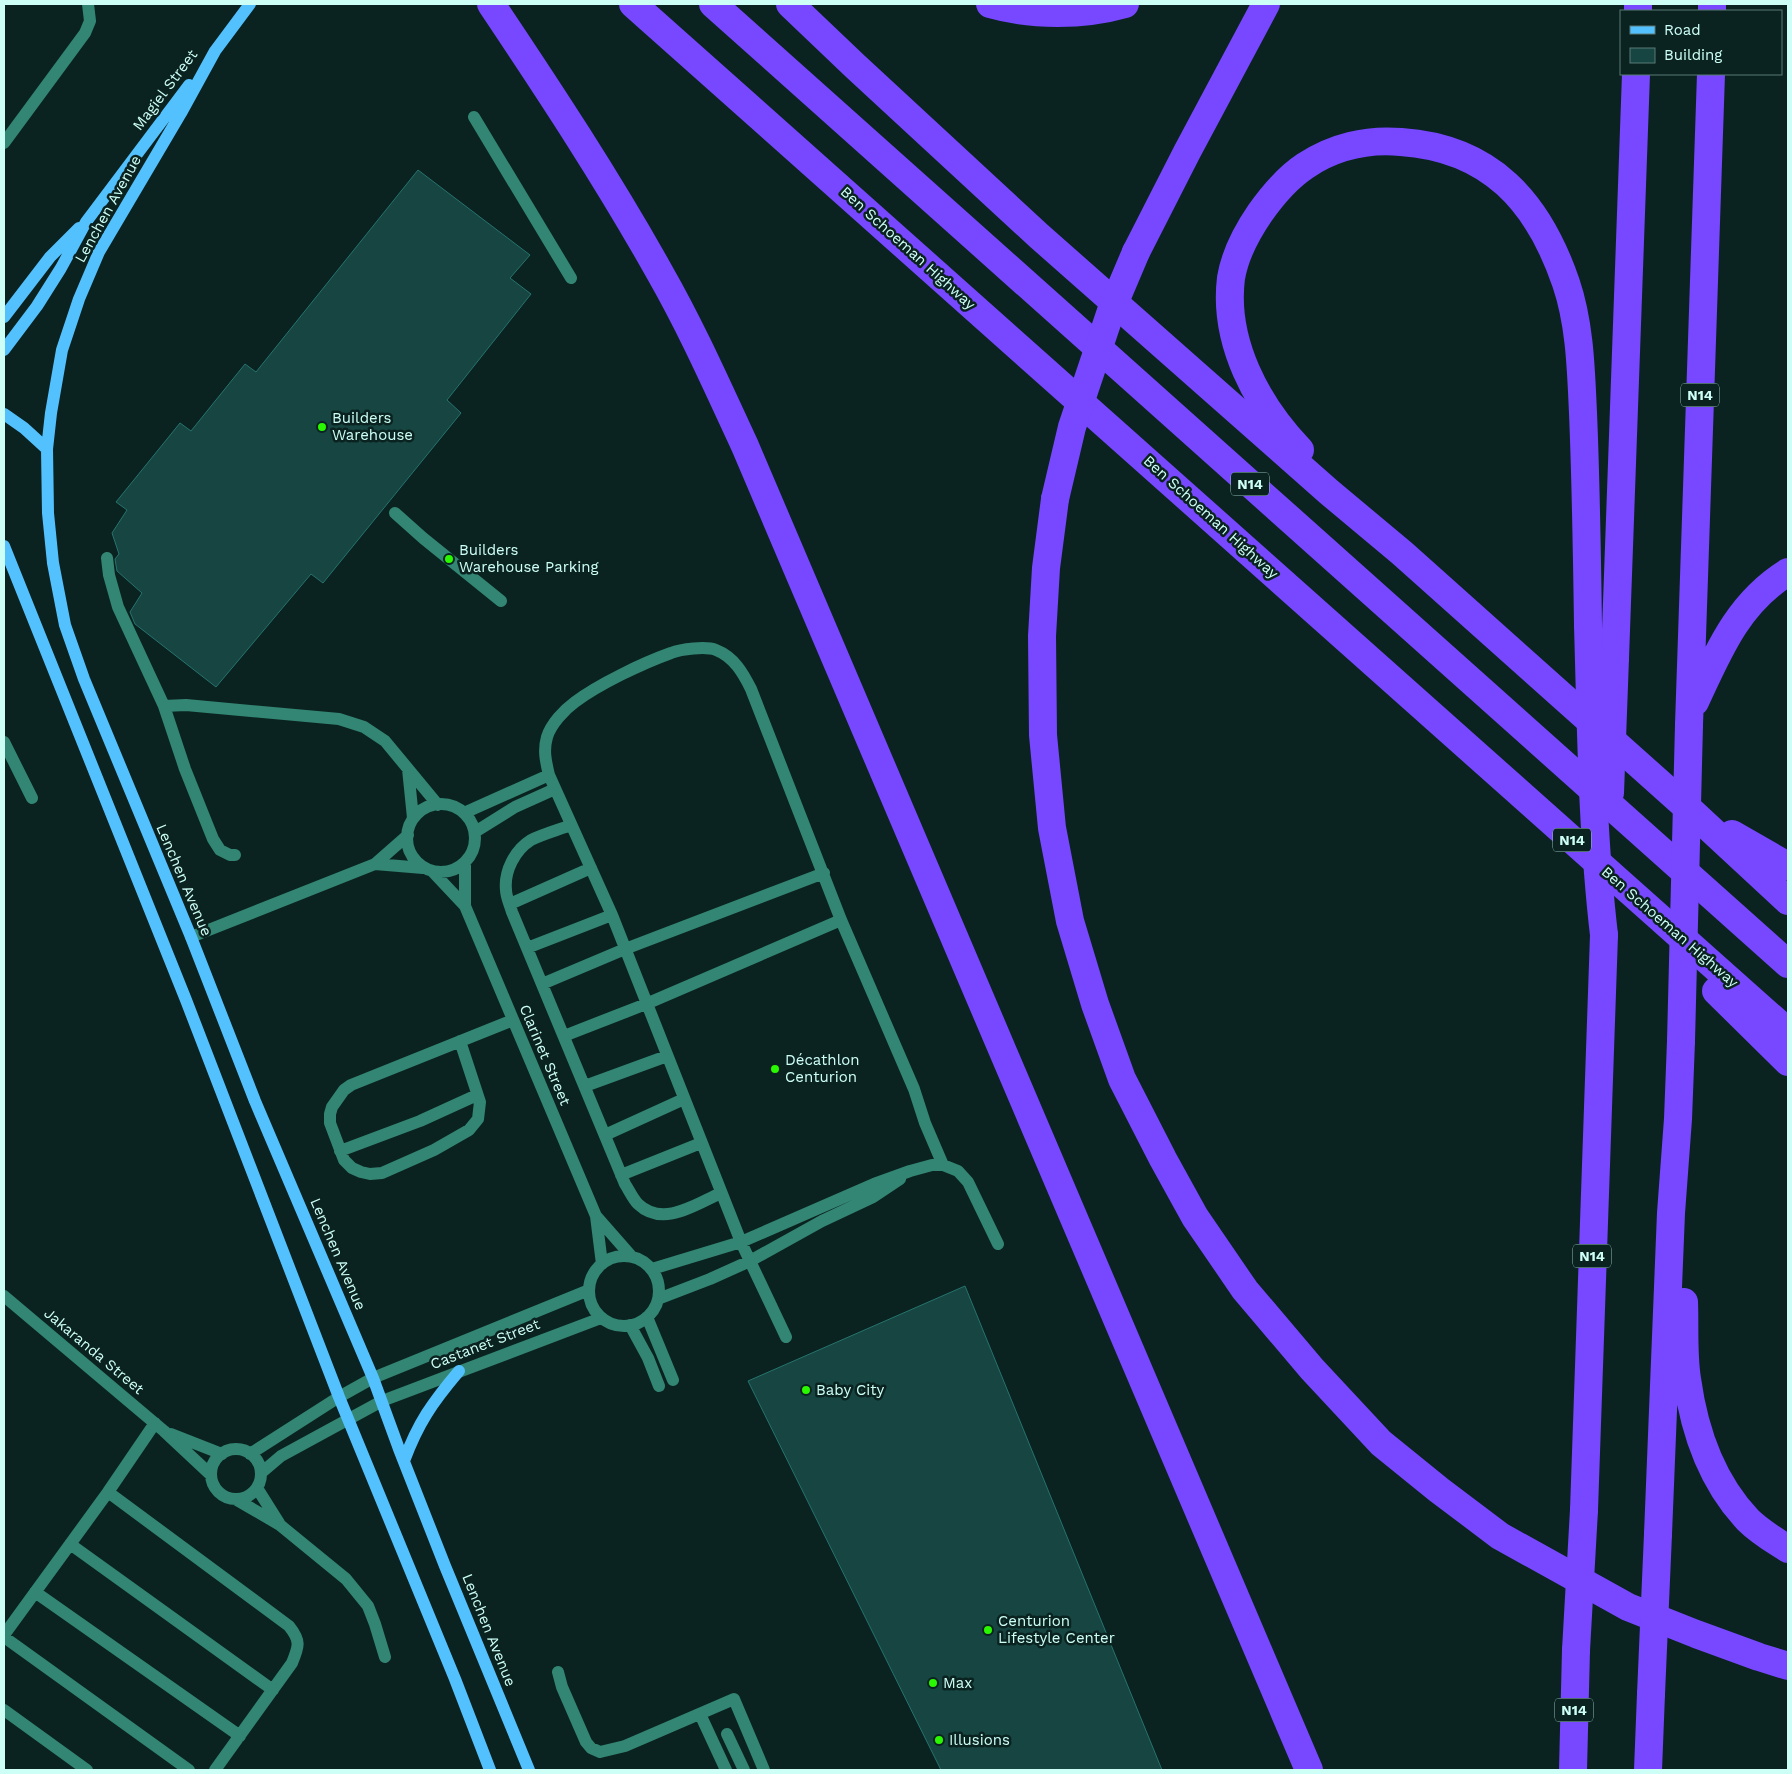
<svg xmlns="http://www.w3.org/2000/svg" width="1792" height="1774" font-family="'Work Sans',sans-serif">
<rect width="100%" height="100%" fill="#0b2320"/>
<path fill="#164542" stroke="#26736e" d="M418 170 530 255 510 278 531 294 447 400 461 413 323 583 311 574 216 687 135 624 130 612 142 593 117 571 115 559 119 554 112 533 127 510 116 502 180 423 191 431 245 364 256 372Z
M965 1286 1048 1490 1162 1770H941L748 1381Z"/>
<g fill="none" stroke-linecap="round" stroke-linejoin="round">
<path stroke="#328673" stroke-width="12" d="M474 117 571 278
M4 143 85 33 90 21 88 4
M395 513 423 538 501 601
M107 558 109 575 118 607 164 706 185 769 213 839 220 850 230 855H235
M164 706 186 705 339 719 364 727 385 741 438 805
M4 742 32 798
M408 769 413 818
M407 838a34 34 0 1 1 68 0a34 34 0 1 1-68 0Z
M464 813 549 775
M571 825C558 830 543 834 531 840 515 850 504 871 506 890 506 897 510 905 512 912L625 1184C629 1190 633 1199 638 1204 663 1228 696 1204 721 1193
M475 832 515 807 555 789
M465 863V906
M375 864 423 868
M433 872 465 906 596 1216 602 1264
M510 904 591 868
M191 937 375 864 408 835
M527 948 612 915
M542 984 625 949 824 873
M564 1036 646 1004 841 920
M460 1041 480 1102 478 1119 469 1130 434 1150 382 1173 370 1174 361 1172 352 1168 344 1160 330 1123V1114L332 1107 344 1090 351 1085 513 1020
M585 1086 667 1056
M605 1135 684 1099
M340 1151 420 1121 477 1095
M621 1175 701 1143
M596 1216 632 1257
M589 1291a35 35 0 1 1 70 0a35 35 0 1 1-70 0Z
M652 1269 741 1242 874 1184 910 1171 932 1165H943L958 1171 968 1182 998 1244
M4 1296 164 1431 211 1475
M658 1299 710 1279 750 1261 822 1221 873 1197 900 1179
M647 1317 673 1380
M630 1325 648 1358 659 1386
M786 1337 741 1242 612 915 549 775C546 762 543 751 547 737 551 724 564 710 575 702 599 684 643 663 671 653 681 649 706 646 716 650 734 657 743 673 751 689L841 920 914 1089 925 1123 943 1165
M171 1434 222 1454
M211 1474a25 25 0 1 1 50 0a25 25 0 1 1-50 0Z
M250 1454 339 1397 373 1378 589 1290
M261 1473 281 1456 382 1401 601 1318
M257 1488 279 1523
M108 1492 289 1626C301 1641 299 1646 292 1663L215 1770
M237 1500 280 1525 346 1579 368 1606 375 1624 385 1657
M70 1544 273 1690
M35 1592 240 1736
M4 1635 108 1492 155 1423
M4 1637 189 1770
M558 1672 562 1687 586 1742 591 1748 600 1752 625 1746 734 1699 764 1770
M4 1710 87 1770
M700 1714 726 1770
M727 1734 744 1770"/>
<path stroke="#54c1ff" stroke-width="12" d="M250 4 215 51 181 113 99 252 79 299 62 350 51 413 47 449 48 513 53 563 65 625 84 679 191 937 255 1101 373 1378 399 1449 445 1566 529 1770
M4 317 50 257 79 228
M4 350 37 306 61 268 86 222 189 85
M4 414 24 428 47 449
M4 546 186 1000 339 1397 455 1679 490 1770
M404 1461C418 1423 432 1403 459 1371"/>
<path stroke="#7748ff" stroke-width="28" d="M491 4C550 92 608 180 660 273 692 329 718 388 745 446L1309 1770
M633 4 1788 1032
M713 4 1788 964
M790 4 855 66 1039 236 1329 492 1402 553 1691 811 1788 901
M990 4C1032 16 1083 16 1125 4
M1638 11V4
M1712 11V4
M1136 252 1187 152 1266 4
M1300 450C1257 405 1223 342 1231 278 1235 254 1247 232 1260 213 1272 196 1287 178 1305 166 1333 147 1367 139 1401 142 1490 148 1538 201 1566 283 1580 324 1581 370 1583 413 1586 483 1587 554 1588 625
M1055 499 1046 568 1042 636 1043 735 1052 828 1070 921 1095 1004 1122 1079 1163 1159 1195 1217 1245 1290 1312 1369 1381 1443 1439 1490 1500 1536 1628 1607 1696 1634 1759 1657 1788 1666
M1615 658 1636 74
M1695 702C1719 650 1738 603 1788 572
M1689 725 1711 74
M1732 834 1788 866
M1716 991 1788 1062
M1684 1302C1685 1327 1683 1354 1687 1379 1694 1430 1712 1482 1748 1520 1760 1532 1774 1540 1788 1549
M1584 1510 1604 935
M1658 1534 1671 1213 1678 1119 1681 1041
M1573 1770 1576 1650
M1648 1770 1651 1694"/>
<path stroke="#7748ff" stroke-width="28" d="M1055 499 1072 427 1111 311 1136 252
M1588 625C1591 728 1592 832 1604 935
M1610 793 1615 658
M1681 1041 1689 725
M1576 1650 1584 1510
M1651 1694 1658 1534"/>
</g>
<g fill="#29f800" stroke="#0b2320" stroke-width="2">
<circle cx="322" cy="427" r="5"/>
<circle cx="449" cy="559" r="5"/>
<circle cx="775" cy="1069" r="5"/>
<circle cx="806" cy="1390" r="5"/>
<circle cx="988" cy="1630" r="5"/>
<circle cx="933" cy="1683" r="5"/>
<circle cx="939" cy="1740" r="5"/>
</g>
<g text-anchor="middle" stroke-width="5" stroke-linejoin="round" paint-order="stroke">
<g fill="#0b2320" stroke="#93bdb6" stroke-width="1">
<rect x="1681" y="383.5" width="38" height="23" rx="4"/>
<rect x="1231" y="472.5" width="38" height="23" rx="4"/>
<rect x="1553" y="828.5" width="38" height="23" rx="4"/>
<rect x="1573" y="1244.5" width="38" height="23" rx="4"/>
<rect x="1555" y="1698.5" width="38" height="23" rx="4"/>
</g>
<g font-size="14" font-weight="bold" fill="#cdfff7">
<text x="1700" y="400">N14</text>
<text x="1250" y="489">N14</text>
<text x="1572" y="845">N14</text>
<text x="1592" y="1261">N14</text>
<text x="1574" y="1715">N14</text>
</g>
<g font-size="15" fill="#cdfff7" stroke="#0b2320">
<text transform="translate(165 90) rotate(-53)" y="5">Magiel Street</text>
<text transform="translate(108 209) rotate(-61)" y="5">Lenchen Avenue</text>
<text transform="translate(908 248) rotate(42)" y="5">Ben Schoeman Highway</text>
<text transform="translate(1211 517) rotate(42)" y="5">Ben Schoeman Highway</text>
<text transform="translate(184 880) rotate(67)" y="5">Lenchen Avenue</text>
<text transform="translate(1670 927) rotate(41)" y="5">Ben Schoeman Highway</text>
<text transform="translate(545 1055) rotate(67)" y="5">Clarinet Street</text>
<text transform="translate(338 1254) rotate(67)" y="5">Lenchen Avenue</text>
<text transform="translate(485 1344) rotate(-21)" y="5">Castanet Street</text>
<text transform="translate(94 1351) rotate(40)" y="5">Jakaranda Street</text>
<text transform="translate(489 1630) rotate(68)" y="5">Lenchen Avenue</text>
</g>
<g font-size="15" fill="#cdfff7" stroke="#0b2320" text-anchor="start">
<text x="332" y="423">Builders<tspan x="332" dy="17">Warehouse</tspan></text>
<text x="459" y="555">Builders<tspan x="459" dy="17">Warehouse Parking</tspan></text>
<text x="785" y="1065">Décathlon<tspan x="785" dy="17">Centurion</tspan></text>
<text x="816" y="1395">Baby City</text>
<text x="998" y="1626">Centurion<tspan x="998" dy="17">Lifestyle Center</tspan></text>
<text x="943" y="1688">Max</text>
<text x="949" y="1745">Illusions</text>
</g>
</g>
<rect width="1792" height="1774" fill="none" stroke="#cdfff7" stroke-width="10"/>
<rect x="1620" y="10" width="162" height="65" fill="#0b2320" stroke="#597b76"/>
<rect x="1630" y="26" width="25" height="8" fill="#54c1ff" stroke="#597b76"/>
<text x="1664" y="35" font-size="15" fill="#cdfff7">Road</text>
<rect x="1630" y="48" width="25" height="15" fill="#164542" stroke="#597b76"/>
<text x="1664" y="60" font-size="15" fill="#cdfff7">Building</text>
</svg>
